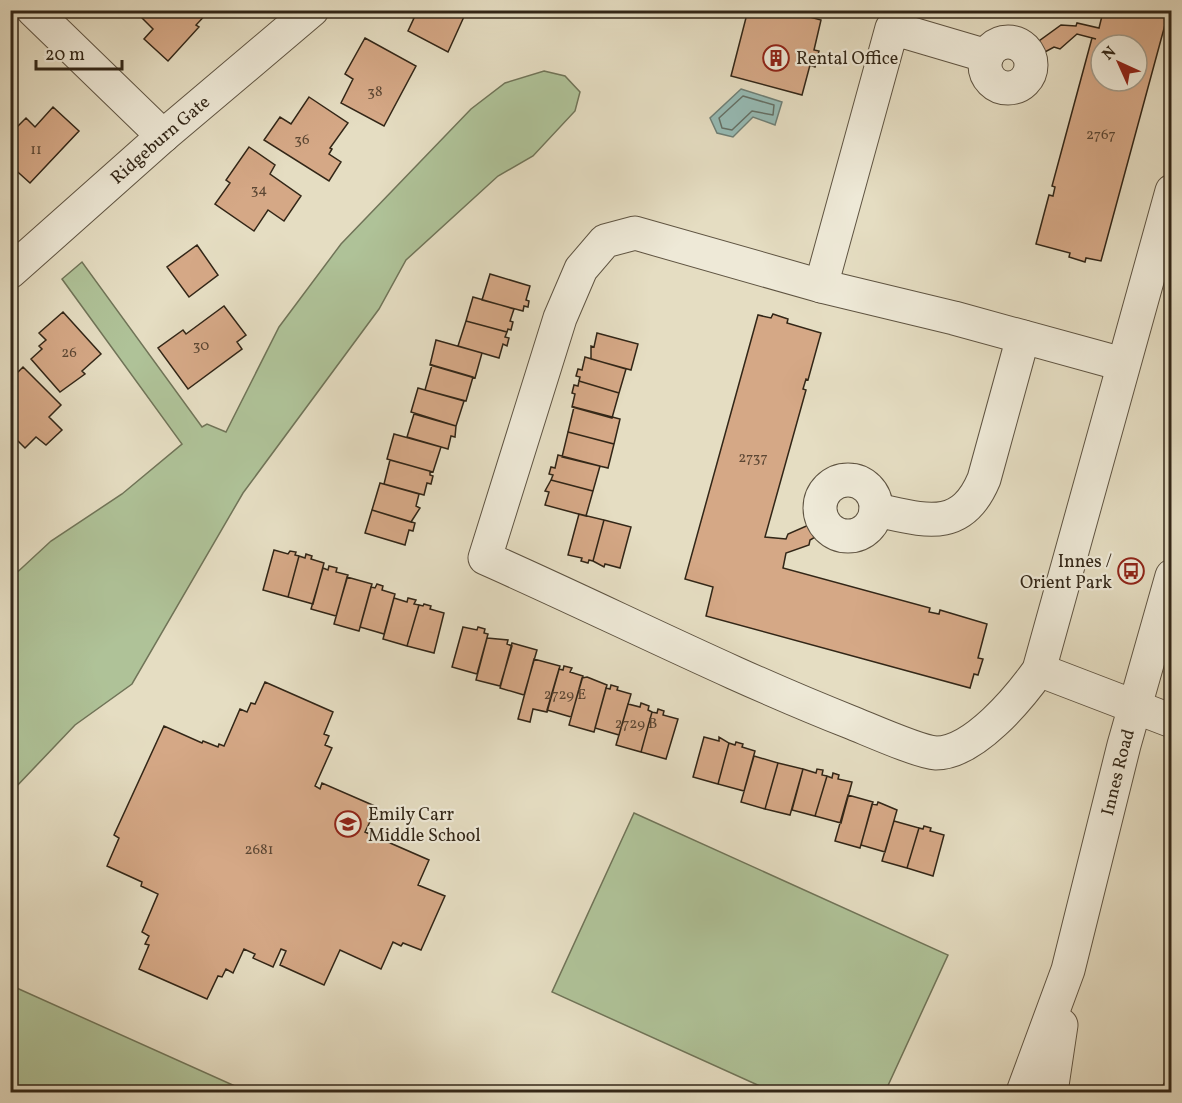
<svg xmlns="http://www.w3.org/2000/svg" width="1182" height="1103" font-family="Vollkorn,serif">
<rect width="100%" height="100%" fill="#e5ddc2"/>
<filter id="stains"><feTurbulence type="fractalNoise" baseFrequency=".00333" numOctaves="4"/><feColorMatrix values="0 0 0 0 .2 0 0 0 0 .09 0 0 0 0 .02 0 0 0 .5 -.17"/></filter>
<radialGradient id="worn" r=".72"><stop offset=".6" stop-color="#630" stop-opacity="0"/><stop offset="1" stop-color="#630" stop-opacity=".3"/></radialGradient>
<path fill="#afc298" stroke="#707458" stroke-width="1.5" d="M544 71 565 76 580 92 575 111 533 156 498 176 406 260 379 309 243 493 132 684 75 725 15 788 11 796V578L51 541 122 494 182 444 62 279 82 262 202 427 207 424 226 432 279 327 341 244 471 109 505 83Z
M634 813 948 955 885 1092H773L552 992Z
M10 985 246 1091 250 1092H11Z"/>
<path fill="#96bbb5" stroke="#6e7f76" stroke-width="1.5" d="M741 89 782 102 775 125 753 117 733 137 717 133 710 118Z"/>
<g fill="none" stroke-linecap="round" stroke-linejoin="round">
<path stroke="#647066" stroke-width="1.5" d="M743 96 774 105 773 115 752 111 732 130 722 128 719 118Z"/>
</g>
<path fill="#d5a886" stroke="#322617" stroke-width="1.5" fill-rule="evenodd" d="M143 10H210L196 25 199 27 168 61 144 39 153 29 139 15Z
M467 10 448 52 408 31 414 18 399 11Z
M748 10H784L821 20 814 50 819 51 815 67 810 65 802 95 731 76Z
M1169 10 1101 261 1086 258 1085 262 1069 257 1070 253 1036 244 1049 195 1053 196 1055 187 1052 186 1092 38 1096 39 1077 34 1060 49 1054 47 1045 52 1039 41 1061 25 1076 26 1077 23 1099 28 1102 16 1085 10ZM1101 45H1137V81H1101Z
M365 38 416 66 384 126 341 103 353 79 345 74Z
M309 97 348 123 330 148 332 149 329 154 341 162 329 181 264 140 280 117 291 124Z
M53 107 79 131 30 183 10 165V134L26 118 35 127Z
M249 147 275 165 270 174 301 196 284 221 268 210 254 231 215 204 230 183 226 180Z
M197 245 218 275 189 297 167 267Z
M490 274 530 286 526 300 529 301 528 307 524 306 523 311 482 300Z
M473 297 514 309 510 321 513 322 511 330 508 329 507 332 466 321Z
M224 306 246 335 237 342 242 349 188 389 158 348 183 330 186 334Z
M63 312 101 354 82 371 85 374 60 392 31 359 42 349 39 346 46 340 39 333Z
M773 314 788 319 787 323 821 333 808 380 806 379 803 389 806 390 765 537 786 539 788 534 811 524 817 536 810 540 809 545 786 553 783 568 930 608 929 612 939 614 940 610 987 624 978 658 983 659 978 675 974 674 970 688 706 616 713 587 685 579 758 315 771 318Z
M466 321 507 332 505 337 509 338 507 346 503 344 499 358 458 346Z
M597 333 638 344 631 370 591 359V346L594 347Z
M436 340 482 353 475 378 430 365Z
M585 357 626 369 619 393 579 381 580 377 576 376 578 369 582 370Z
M432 365 473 377 466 401 425 390Z
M23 367 61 405 49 417 62 430 46 445 36 437 25 448 10 433V380Z
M579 381 619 393 612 418 572 407 575 394 572 393 574 385 578 386Z
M418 388 464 401 456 426 411 412Z
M574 407 620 419 614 444 568 432Z
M414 414 456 426 455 437 451 436 448 449 407 437Z
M568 432 614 444 608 468 562 457Z
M394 434 441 447 433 472 387 459Z
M558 455 600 466 593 491 551 480 553 475 549 474 551 467 555 468Z
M390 460 430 471V475L433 476 431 484 427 483 424 495 384 484Z
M551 480 593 491 586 516 545 505 549 492 545 491Z
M380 483 419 494 416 506 420 508 411 522 372 510Z
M372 510 415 523 413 531 409 530 405 545 365 533Z
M579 514 604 520 593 561 589 560 588 563 581 561 582 558 568 555Z
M604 520 631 527 620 568 605 564 604 567 593 561Z
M274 550 288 554 290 551 296 552 295 555 299 556 288 597 263 590Z
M306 554 312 556 311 559 324 563 313 604 288 597 299 556 305 558Z
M329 566 337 568 336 572 348 575 336 616 311 609 323 568 328 570Z
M347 577 372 584 359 631 334 624Z
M377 584 383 586 382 590 395 594 384 634 360 627 371 587 375 588Z
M394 598 407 602 408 598 416 600 414 604 419 605 407 646 383 639Z
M424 604 431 606 430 609 444 613 434 653 407 646 419 605 423 606Z
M463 627 477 630 478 627 485 629 484 633 488 634 477 674 452 667Z
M487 638 508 640 507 644 512 646 500 686 476 680Z
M512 643 537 650 524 695 500 688Z
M534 659 560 666 547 712 533 709 530 722 518 719Z
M564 666 572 668 570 672 583 676 571 717 547 710 559 669 563 670Z
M587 677 607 685 594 732 569 725 582 678Z
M265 682 333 712 324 734 329 736 325 745 332 748 315 786 320 789 322 783 377 807 365 832 429 860 418 885 445 896 421 950 403 943 401 946 393 942 381 969 340 950 324 985 280 965 286 951 281 949 273 967 253 958 255 954 244 949 233 973 226 969 222 977 218 976 207 999 139 969 149 945 145 944 149 936 142 932 158 894 141 886 142 882 107 866 119 838 114 835 164 726 202 743 203 741 218 747 219 744 224 746 240 709 247 712 251 703 255 704Z
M611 685 618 687 617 690 631 694 619 735 595 728 606 688 610 689Z
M641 703 649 706 648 710 652 712 641 752 616 745 628 704 640 707Z
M658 709 664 711 663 715 678 719 666 759 641 752 652 712 657 713Z
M704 737 719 741V737L729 743 718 784 693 777Z
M736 742 743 744 742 747 755 751 744 791 718 784 729 743 735 745Z
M754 756 778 763 765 809 741 802Z
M778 763 803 769 790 815 765 809Z
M803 769 816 773 817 769 823 770 822 775 827 776 815 816 792 810Z
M833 773 839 775 838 779 852 782 841 823 815 816 827 776 832 778Z
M848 795 873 802 860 848 835 841Z
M878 802 897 810 885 852 861 845 872 804 877 805Z
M894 821 919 828 907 868 882 861Z
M924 826 931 828 930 831 944 835 933 876 907 868 919 828 923 829Z
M1166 1080 1172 1082V1092H1160Z"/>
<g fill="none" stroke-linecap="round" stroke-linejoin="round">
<g stroke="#5f5442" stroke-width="35">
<g id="minor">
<path d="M33 10 163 136"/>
<circle cx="1008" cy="65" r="23"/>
<path d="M987 56 892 28 821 286 954 318 1122 364"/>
<path id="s1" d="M10 272 163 136 312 10"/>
<path d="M821 286 635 233 605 241 581 269 560 318 485 558C607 612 726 673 850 722 868 729 919 752 936 753 974 753 1019 698 1039 670L1172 191"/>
<circle cx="848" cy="508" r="28"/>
<path d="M876 510C924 520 961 534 984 479L1023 337"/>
<path d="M1039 670 1172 721"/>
<path id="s2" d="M1023 1092 1068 970 1124 745 1172 576"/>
<path d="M1051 1092 1061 1025"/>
</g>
</g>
<use href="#minor" stroke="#eee9d7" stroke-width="33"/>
</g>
<defs>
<g id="building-ring" transform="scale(1.35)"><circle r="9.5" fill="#eee9d7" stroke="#8f2418" stroke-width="1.5"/><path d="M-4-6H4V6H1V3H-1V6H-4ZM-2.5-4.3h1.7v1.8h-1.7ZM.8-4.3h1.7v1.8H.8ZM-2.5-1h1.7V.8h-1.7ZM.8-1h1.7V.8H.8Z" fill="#8f2418"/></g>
<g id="bus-ring" transform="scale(1.35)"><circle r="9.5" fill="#eee9d7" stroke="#8f2418" stroke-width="1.5"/><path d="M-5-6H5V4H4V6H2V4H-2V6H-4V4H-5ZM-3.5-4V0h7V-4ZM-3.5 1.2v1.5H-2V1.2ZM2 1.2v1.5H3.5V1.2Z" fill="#8f2418"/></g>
<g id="school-ring" transform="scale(1.35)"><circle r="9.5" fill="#eee9d7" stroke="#8f2418" stroke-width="1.5"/><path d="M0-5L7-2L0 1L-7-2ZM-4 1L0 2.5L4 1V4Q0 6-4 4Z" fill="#8f2418"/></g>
</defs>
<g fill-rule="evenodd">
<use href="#building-ring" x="776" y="58"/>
<use href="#bus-ring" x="1131" y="571"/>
<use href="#school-ring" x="348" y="824"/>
</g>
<g text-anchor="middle" stroke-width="4.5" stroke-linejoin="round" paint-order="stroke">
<g font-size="15" fill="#5b4633">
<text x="375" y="96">38</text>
<text x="1101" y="139">2767</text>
<text x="302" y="144">36</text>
<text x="36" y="154">11</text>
<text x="259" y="194">34</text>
<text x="201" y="350">30</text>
<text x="69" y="357">26</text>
<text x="753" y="462">2737</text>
<text x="565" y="699">2729 E</text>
<text x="636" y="728">2729 B</text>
<text x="259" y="854">2681</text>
</g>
<g font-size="18" fill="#322617" stroke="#eee9d7" text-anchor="start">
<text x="796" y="64">Rental Office</text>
<text x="1112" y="567" text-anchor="end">Innes /<tspan x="1112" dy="21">Orient Park</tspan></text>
<text x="368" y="820">Emily Carr<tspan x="368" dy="21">Middle School</tspan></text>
</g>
<g font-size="18" fill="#322617" stroke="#eee9d7">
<text dy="6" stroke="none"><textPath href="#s1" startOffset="200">Ridgeburn Gate</textPath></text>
<text dy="6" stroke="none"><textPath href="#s2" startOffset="334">Innes Road</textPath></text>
</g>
</g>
<rect width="1182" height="1103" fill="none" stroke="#e5ddc2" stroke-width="36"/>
<rect x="12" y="12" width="1158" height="1079" fill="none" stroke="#322617" stroke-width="3"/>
<rect x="18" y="18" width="1146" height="1067" fill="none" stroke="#322617" stroke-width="1.5"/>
<g transform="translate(1119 63) rotate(315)"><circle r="28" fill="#eee9d7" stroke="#a39b8a" stroke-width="1.5"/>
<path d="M0-4.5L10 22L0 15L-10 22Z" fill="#8f2418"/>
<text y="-9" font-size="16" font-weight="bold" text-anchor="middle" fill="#322617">N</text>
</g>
<path d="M36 60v9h86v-9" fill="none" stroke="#322617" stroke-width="3"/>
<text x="45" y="60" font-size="18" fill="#322617" stroke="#eee9d7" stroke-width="4.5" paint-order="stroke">20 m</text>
<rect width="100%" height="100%" filter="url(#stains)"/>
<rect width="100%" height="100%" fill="url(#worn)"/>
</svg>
